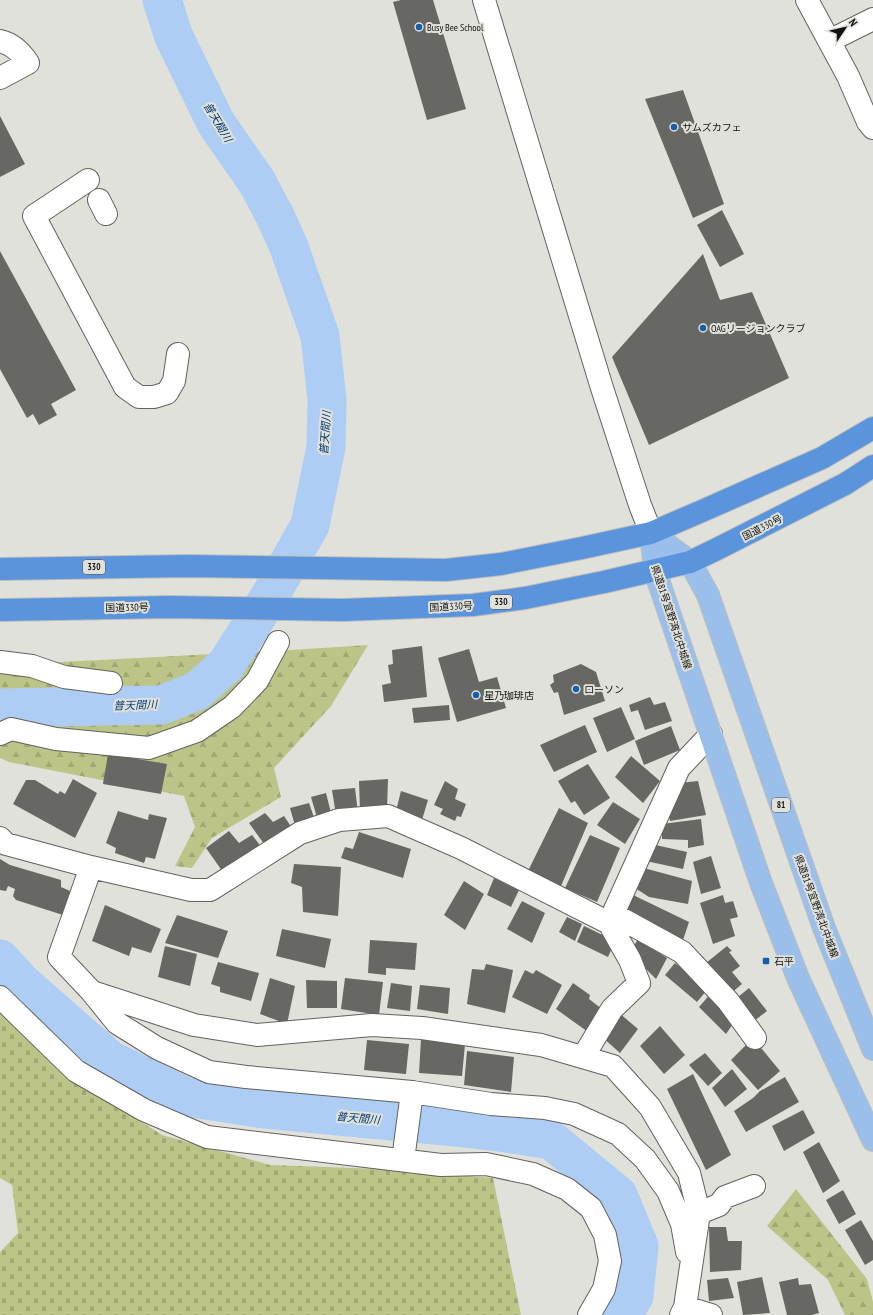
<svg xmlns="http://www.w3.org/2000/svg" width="873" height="1315" font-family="'PT Sans Narrow','Noto Sans JP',sans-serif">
<defs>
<pattern id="forest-firs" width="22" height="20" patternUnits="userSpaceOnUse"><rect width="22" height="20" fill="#bdc488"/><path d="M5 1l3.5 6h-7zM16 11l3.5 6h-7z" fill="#a1a874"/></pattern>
<pattern id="cemetery-stones" width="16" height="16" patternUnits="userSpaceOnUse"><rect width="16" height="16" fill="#bdc488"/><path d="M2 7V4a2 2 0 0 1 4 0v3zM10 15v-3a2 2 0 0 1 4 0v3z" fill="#a1a874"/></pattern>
</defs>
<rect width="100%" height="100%" fill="#e1e1dc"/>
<path fill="url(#forest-firs)" d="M368 645 331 706 274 768 281 797 212 838 192 868 175 866 195 827 184 796 9 762 0 758V659L61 662 291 650Z
M796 1189 867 1279 873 1302V1315H845L828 1280 767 1226Z"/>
<path fill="url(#cemetery-stones)" d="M0 1014 64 1073 162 1135 270 1165 380 1169 493 1178 521 1315H0V1252L18 1233 12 1185 0 1178Z"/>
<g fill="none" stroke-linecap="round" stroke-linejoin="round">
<path stroke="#adcdf5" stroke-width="39" d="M0 708 161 705 197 691 226 665 270 596 310 525 326 447 327 400 320 336 289 247 275 216 257 182 216 123 174 37 162 0
M0 959 22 983 110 1060 186 1097 264 1109 456 1127 506 1133 551 1140 618 1195 639 1246 634 1296 623 1315"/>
</g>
<path fill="#676863" d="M401 0H433L466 109 427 120 393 2Z
M683 90 724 204 693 218 645 99Z
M0 116 25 164 0 177Z
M722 210 744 254 720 267 697 225Z
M0 251 76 390 51 404 57 415 39 425 33 414 27 418 0 369Z
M703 254 720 300 752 292 789 378 649 445 612 357Z
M422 646 427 697 384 702 382 685 391 683 388 665 393 664 392 650Z
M469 649 479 682 497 677 506 708 457 722 438 658Z
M581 664 596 672 605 701 564 715 558 692 554 693 550 685 554 682 553 675Z
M650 697 654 705 665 702 672 721 645 730 638 710 631 712 629 705Z
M449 705 450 720 414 723 412 708Z
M621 707 635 739 607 752 593 718Z
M585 725 597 752 554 772 540 745Z
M671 726 680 750 644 765 635 741Z
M108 754 167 764 161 794 103 784Z
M631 756 660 781 643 803 615 777Z
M588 764 610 798 584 815 575 801 571 803 558 781Z
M73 779 97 793 75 838 13 804 26 780H35L58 794 60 791 65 794Z
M388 779 387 810 360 811 359 781Z
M445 781 458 789 455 799 466 804 461 817 457 816 455 821 440 814 443 809 434 805Z
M698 781 706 815 670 821 667 807 679 783Z
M355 788 358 813 336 815 332 790Z
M401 791 428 800 421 823 395 815Z
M326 793 332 817 318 821 311 797Z
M613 802 640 819 625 844 597 825Z
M309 803 316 823 296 829 290 808Z
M559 808 588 823 561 886 528 871Z
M118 811 148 820 149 814 167 818 155 859 146 857 144 863 115 853 116 848 106 843Z
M265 813 273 822 284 816 294 831 267 848 249 823Z
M701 819 704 845 688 848V840L662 839V824Z
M229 831 239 843 252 835 263 849 225 875 206 848Z
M359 832 411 849 403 878 341 858 345 847 353 849Z
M590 835 620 848 597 902 565 888Z
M651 844 687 852 683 869 646 861Z
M711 856 721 888 701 894 693 862Z
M0 859 10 865 61 880V887L70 891 63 915 16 900 13 896 15 889 8 886 6 891 0 890Z
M294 864 341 867 338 916 303 912 302 887 291 883Z
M640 867 692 881 688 904 649 897 632 886Z
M494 878 519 890 511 907 487 895Z
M464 881 484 894 465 930 444 915Z
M631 894 689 922 683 940 623 913Z
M723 895 725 903 733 901 738 917 730 919 735 936 713 944 700 903Z
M522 901 545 913 532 943 507 929Z
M105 905 161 929 151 953 132 947 129 956 92 941Z
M177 915 228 931 218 958 165 943Z
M567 917 582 924 575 941 559 932Z
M584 926 615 941 608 957 577 942Z
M282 929 331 939 325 968 276 956Z
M638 939 667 958 656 979 630 953Z
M370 940 417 943 415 970 386 968V975L368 973Z
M165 946 197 954 190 986 158 977Z
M727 946 732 951 729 952 740 966 732 972 742 984 729 995 706 963Z
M218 962 259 973 251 1001 220 992V987L211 984Z
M675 963 707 990 697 1002 665 975Z
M486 964 513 970 505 1013 467 1004 472 969 484 970Z
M525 970 533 974 536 970 562 985 547 1014 512 997Z
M270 978 295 986 287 1024 260 1014Z
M345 978 383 982 379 1015 341 1009Z
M306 980 337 981V1008H307Z
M391 983 412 986 410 1011 387 1008Z
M573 983 590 995 589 999 602 1009 588 1032 556 1009Z
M420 985 450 988 448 1014 417 1009Z
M749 988 767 1011 749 1025 732 1002Z
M712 992 737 1018 726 1034 699 1007Z
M618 1012 638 1029 620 1053 601 1036Z
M660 1026 685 1055 664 1074 640 1046Z
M753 1038 780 1071 758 1090 731 1060Z
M421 1039 465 1044 462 1076 419 1073Z
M367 1040 409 1044 406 1074 364 1070Z
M467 1051 514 1057 511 1092 464 1085Z
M705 1053 722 1073 708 1086 689 1065Z
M732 1069 747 1089 725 1107 712 1088Z
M693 1074 731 1155 706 1170 667 1089Z
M785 1077 799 1102 746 1132 734 1111 753 1098 760 1091Z
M803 1110 815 1133 784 1151 772 1126Z
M819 1142 840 1181 823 1193 803 1152Z
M843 1190 856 1214 839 1224 826 1200Z
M861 1220 873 1241V1260L865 1265 845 1230Z
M709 1227H726L728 1241H742L741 1270 710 1272Z
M762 1277 770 1313 743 1315 737 1282Z
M728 1278 734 1298 709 1301 707 1280Z
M798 1278 799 1285 811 1284 819 1313 812 1315H787L779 1282Z"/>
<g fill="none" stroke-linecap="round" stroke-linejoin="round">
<g stroke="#62635e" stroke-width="24">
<path id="minor" d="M484 0 602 388 640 505 651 533
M807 0 848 76 868 122 873 128
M0 41C13 44 21 52 28 63L0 78
M829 41 873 19
M88 180 34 216 125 387 139 397H154L167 393 174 381 178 354
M99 200 106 214
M0 662 32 666 64 677 111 683
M0 734 11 729 56 739 149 748 197 731 232 707 257 681 278 642
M0 838 6 844 91 867 59 957 92 992 194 1025 257 1035 372 1025 422 1028 541 1045 613 1066 650 1107 689 1173 699 1213 685 1307 681 1315
M91 867 191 890H210L300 833 339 820 388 816 461 848 609 923 630 960 639 983 612 1009 583 1057
M613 914 682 952 728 1001 755 1038
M609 923 679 768 711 734
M92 992 117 1023 157 1048 209 1072 246 1077 412 1092 491 1104 545 1108 574 1114 618 1134 645 1159 668 1191 682 1224 687 1252
M0 997 76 1071 144 1110 207 1137 441 1165 486 1164 533 1174 567 1189 591 1208 605 1235 610 1261 604 1289 589 1315
M403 1160 412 1092
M699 1213 719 1205 725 1197 754 1186
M685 1307 711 1315"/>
</g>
<g stroke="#bdbdbc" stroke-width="24">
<path id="major" d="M651 533 655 571 761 883 798 978 873 1140
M651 533 690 562 708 595 824 928 873 1049"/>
</g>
<g stroke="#bdbdbc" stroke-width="24">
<path id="highway" d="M0 569 188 566 446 570 501 564 582 548 651 533 702 511 822 458 873 428
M0 610 170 607 343 610 473 605 525 598 604 582 690 562 717 549 845 484 873 466"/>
</g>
<use href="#minor" stroke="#fff" stroke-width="22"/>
<use href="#major" stroke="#9bbfeb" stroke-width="22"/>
<use href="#highway" stroke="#5994dd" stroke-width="22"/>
</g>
<g fill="#145fae" stroke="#e1e1dc" stroke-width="1.5">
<circle cx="419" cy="27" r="4"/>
<circle cx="674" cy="127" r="4"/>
<circle cx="703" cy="328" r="4"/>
<circle cx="576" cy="689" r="4"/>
<circle cx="476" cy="695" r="4"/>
<rect x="762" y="957" width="8" height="8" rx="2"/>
</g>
<g text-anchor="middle" stroke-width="4" stroke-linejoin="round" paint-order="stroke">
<g fill="#e1e1dc" stroke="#50514e" stroke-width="1">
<rect x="83" y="560" width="22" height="14" rx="3"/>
<rect x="490" y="595" width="22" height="14" rx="3"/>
<rect x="772" y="798" width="18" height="14" rx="3"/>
</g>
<g font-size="9" font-weight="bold" fill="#121311">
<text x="94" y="570">330</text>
<text x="501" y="605">330</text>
<text x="781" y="808">81</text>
</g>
<g font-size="10" fill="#121311" stroke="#e1e1dc" text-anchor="start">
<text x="427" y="31">Busy Bee School</text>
<text x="682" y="131">サムズカフェ</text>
<text x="711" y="332">OAGリージョンクラブ</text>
<text x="584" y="693">ローソン</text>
<text x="484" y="699">星乃珈琲店</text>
<text x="774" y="965">石平</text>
</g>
<g font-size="10" fill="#121311" stroke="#e1e1dc">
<text transform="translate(762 527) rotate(-27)" y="4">国道330号</text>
<text transform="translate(451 606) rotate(-3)" y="4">国道330号</text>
<text transform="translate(127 607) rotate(-1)" y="4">国道330号</text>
<text transform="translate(672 617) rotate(72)" y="4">県道81号宜野湾北中城線</text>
<text transform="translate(817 906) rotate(70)" y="4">県道81号宜野湾北中城線</text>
</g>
<g font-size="11" font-style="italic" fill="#013b75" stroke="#e1e1dc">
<text transform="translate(218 122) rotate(59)" y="4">普天間川</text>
<text transform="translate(325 433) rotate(-86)" y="4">普天間川</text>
<text transform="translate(135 705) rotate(-2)" y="4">普天間川</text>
<text transform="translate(358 1118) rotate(5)" y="4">普天間川</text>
</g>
</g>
<g transform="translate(845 28) rotate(55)" stroke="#e1e1dc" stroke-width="3" paint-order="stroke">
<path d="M0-3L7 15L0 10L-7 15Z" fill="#121311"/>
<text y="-6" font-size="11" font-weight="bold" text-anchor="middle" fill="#121311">N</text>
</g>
</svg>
